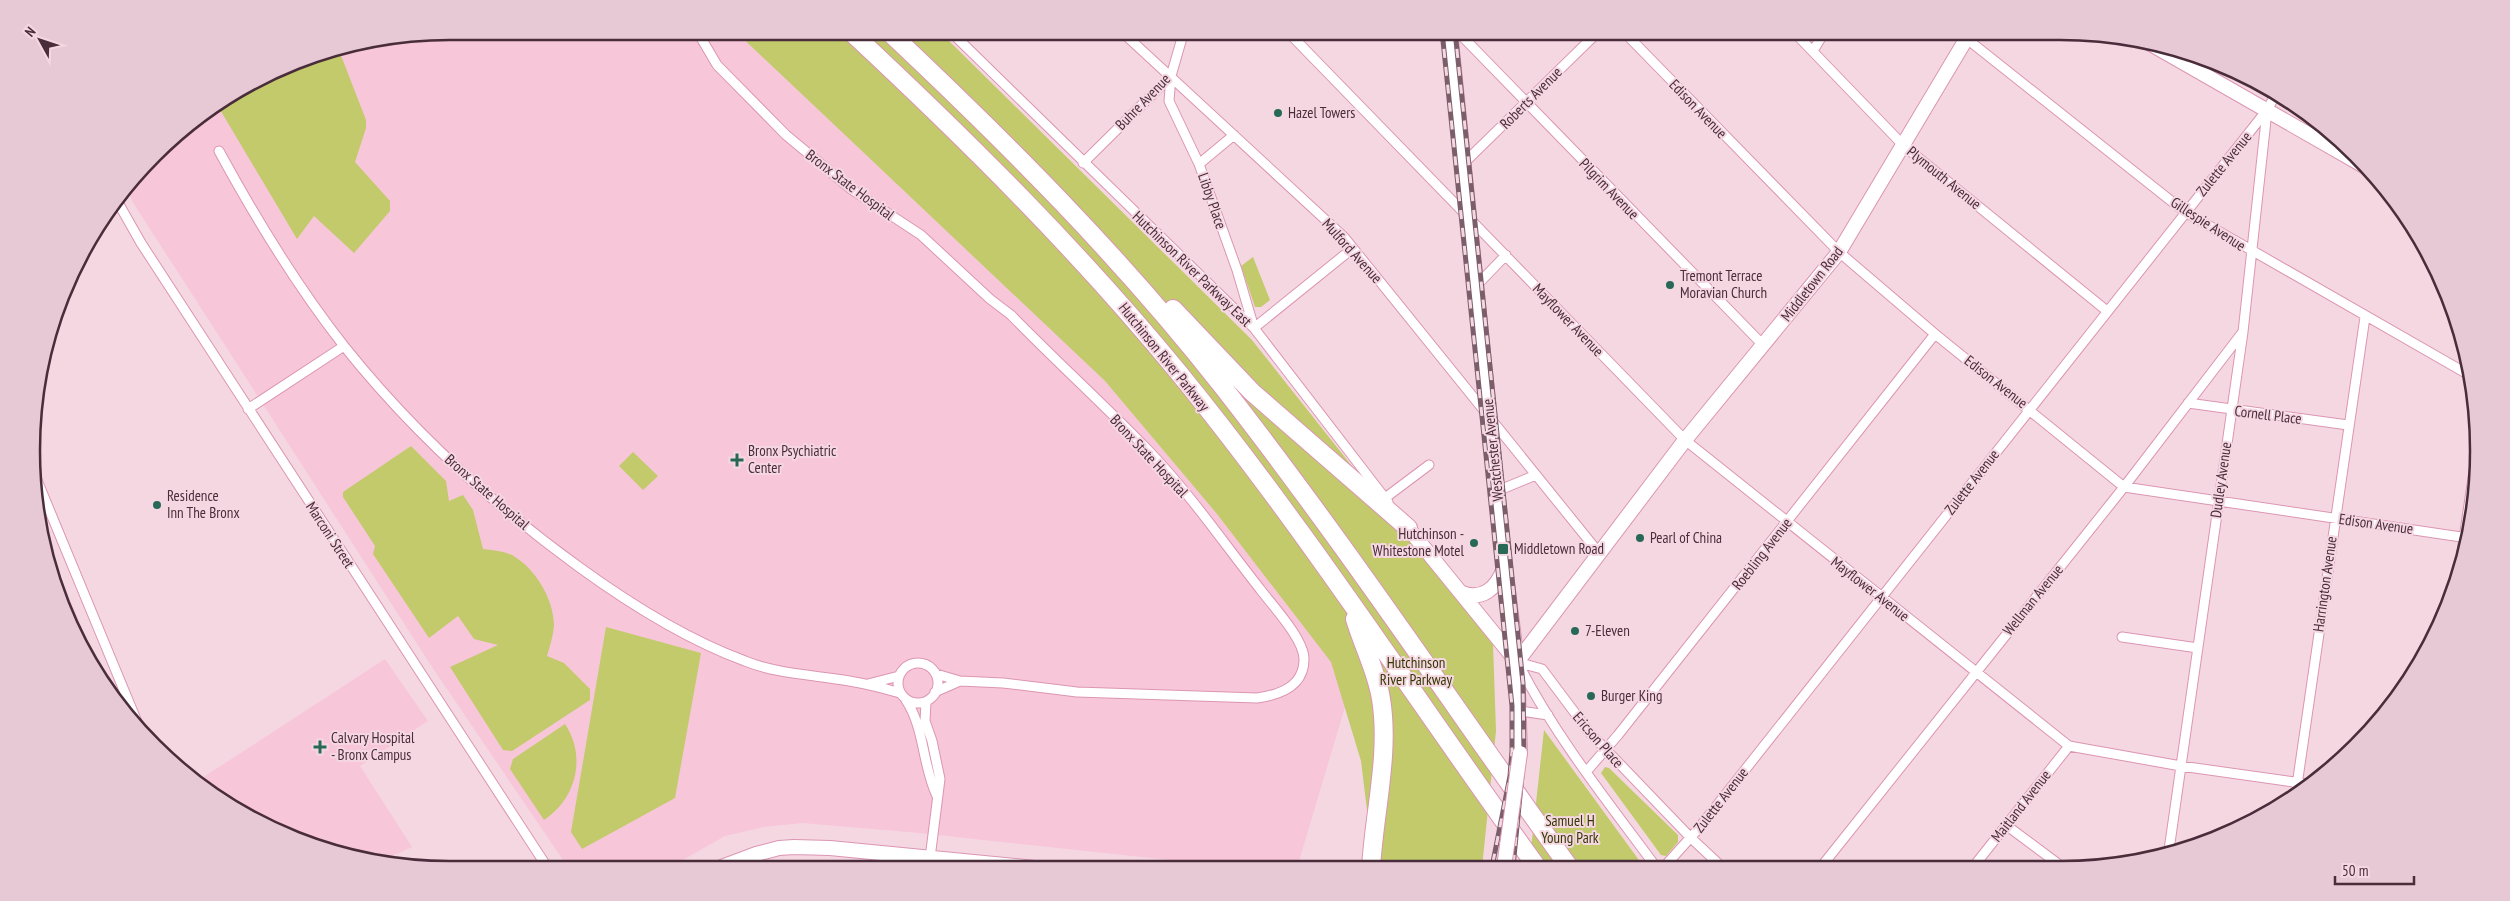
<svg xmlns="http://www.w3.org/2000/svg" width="2510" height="901" font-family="'PT Sans Narrow',sans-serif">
<rect width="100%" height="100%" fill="#f5d7e2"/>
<path fill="#f8c6d9" d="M451 31H735L1105 381 1217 514 1332 662 1345 707 1297 868H1244L919 833 802 823 764 827 725 836 667 869H569L432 667 132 201 127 186 133 183V180L174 135 290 63 369 39Z
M40 527 54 562 110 694 102 684 45 559Z
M385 659 428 721 360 766 412 847 382 861 342 856 217 799 196 782Z"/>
<path fill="#c2ca6b" d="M735 31H939L1252 340 1493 644 1496 731 1482 868H1374L1361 761 1331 662 1217 514 1105 381Z
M336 49 342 58 366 120V128L355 162 390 201V211L354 253 314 216 297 239 219 108 290 63Z
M1253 257 1270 300 1261 307H1255L1241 266Z
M411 446 446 481 449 501 463 495 473 510 483 549C492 550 503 551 512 555 535 568 554 599 554 626 553 636 550 646 547 656L564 663 590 689V700L512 751 503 750 450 667 498 645 474 639 458 616 429 638 373 554 375 546 343 497V492Z
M633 452 658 476 643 490 619 466Z
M606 627 701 653 675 798 582 849 571 832Z
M565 724C587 757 576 799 544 820L510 769 513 759Z
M1544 730 1644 867H1529Z
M1605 767 1609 768 1678 835V842L1666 856 1661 855 1601 773Z"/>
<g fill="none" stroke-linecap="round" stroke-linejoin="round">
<g stroke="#dc95b2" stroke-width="11">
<path id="street" d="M697 31 717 65 786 135 851 189 921 235 990 299 1011 315C1055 360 1102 403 1146 448 1188 491 1223 542 1260 589 1272 605 1304 639 1304 659 1304 687 1279 695 1257 698L1077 692 1003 683 960 681 936 674
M950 31 1254 328 1388 502
M1121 31 1344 237 1599 553
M1287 31 1685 440 2069 746 2181 766 2308 784
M1457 31 1763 345
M1623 31 1839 252 1935 334 2124 487 2468 538
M1793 31 1904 146 2107 311
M1967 39 2185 212 2471 376
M1813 51 1825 31
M1171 76 1169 101 1199 164 1237 270 1254 328
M219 151C256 219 296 285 344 346 411 430 492 504 579 567 630 604 685 639 745 661 772 672 801 674 829 678 854 681 877 686 900 693
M1083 163 1171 76 1184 31
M1199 164 1234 135
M1463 164 1599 31
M116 199 141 243 549 870
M1477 285 1506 255
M1254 328 1353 248
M2188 403 2348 425
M248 409 344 346
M32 468 140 729
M1497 491 1536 475
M1385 498 1429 465
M2459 572 2477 451
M2122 637 2198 648
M1517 662 1542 669 1590 733 1691 838 1722 867
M898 683a20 20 0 1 1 40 0a20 20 0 1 1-40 0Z
M1519 665C1556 737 1608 802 1656 867
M868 684 899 676
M935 692 960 681
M906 700C925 729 922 765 937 796
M926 702 925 721 932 741 940 779 930 858
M1520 711 1548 715
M1586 772 1618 735 1935 334
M2296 792 2365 317
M2006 825 2061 866
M2169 850 2243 332 2267 111
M1974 866 2069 746
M1664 867 1699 828 2267 110 2276 94
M1821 867 2124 487 2242 333"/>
</g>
<g stroke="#dc95b2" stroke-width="16">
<path id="secondary" d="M1450 31 1505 567 1517 662 1520 753
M2149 43 2371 170
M1408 528 1517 662
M1460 592C1482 602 1497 588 1504 568
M1517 662 1685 440 1839 252 1971 31
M716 869 756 854 779 848 794 847 830 848 1035 868"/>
</g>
<g stroke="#dc95b2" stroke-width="20">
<path id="highway" d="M850 31C966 139 1078 250 1179 373 1307 530 1418 703 1537 867
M888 31C1007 143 1122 258 1223 387 1344 542 1454 707 1569 867
M1173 309 1252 392 1408 528
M1355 619C1363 646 1377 672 1381 699 1390 754 1374 813 1371 868"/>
</g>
<use href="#street" stroke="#fff" stroke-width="9"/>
<use href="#secondary" stroke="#fff" stroke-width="14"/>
<use href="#highway" stroke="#fff" stroke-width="18"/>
<g stroke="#7b5e6a" stroke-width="5">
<path id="rail" d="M1442 31 1512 706V751L1510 776 1492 867
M1455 31 1523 683 1524 755 1513 867"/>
</g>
<use href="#rail" stroke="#f5d7e2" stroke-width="3" stroke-dasharray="9" stroke-linecap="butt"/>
<g stroke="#dc95b2" stroke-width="16" stroke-linecap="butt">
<path id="secondary-bridge" d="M1504 867 1520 753"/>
</g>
<use href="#secondary-bridge" stroke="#fff" stroke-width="14"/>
</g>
<g fill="#276857" stroke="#f5d7e2" stroke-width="2">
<circle cx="1278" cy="113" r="5"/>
<circle cx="1670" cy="285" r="5"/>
<path d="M734.5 452.5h5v5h5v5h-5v5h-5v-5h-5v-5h5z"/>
<circle cx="157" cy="505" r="5"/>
<circle cx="1640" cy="538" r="5"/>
<circle cx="1474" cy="543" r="5"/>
<rect x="1497" y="543" width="12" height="12" rx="2.5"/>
<circle cx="1575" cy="631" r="5"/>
<circle cx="1591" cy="696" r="5"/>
<path d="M317.5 739.5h5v5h5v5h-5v5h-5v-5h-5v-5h5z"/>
</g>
<g text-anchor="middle" stroke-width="4" stroke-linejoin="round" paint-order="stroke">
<g font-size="15" fill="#4a2d3a" stroke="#f5d7e2">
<text transform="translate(1531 98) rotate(-45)" y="5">Roberts Avenue</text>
<text transform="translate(1143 102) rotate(-46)" y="5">Buhre Avenue</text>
<text transform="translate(1698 109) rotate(46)" y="5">Edison Avenue</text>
<text transform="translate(2224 164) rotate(-51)" y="5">Zulette Avenue</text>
<text transform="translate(1944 178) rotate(39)" y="5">Plymouth Avenue</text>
<text transform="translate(850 185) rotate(37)" y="5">Bronx State Hospital</text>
<text transform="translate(1609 189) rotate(46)" y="5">Pilgrim Avenue</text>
<text transform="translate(1212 201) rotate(71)" y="5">Libby Place</text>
<text transform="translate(2208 224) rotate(33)" y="5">Gillespie Avenue</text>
<text transform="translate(1352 251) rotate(48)" y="5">Mulford Avenue</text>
<text transform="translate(1192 269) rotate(44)" y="5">Hutchinson River Parkway East</text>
<text transform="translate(1812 284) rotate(-52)" y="5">Middletown Road</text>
<text transform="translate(1568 320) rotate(46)" y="5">Mayflower Avenue</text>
<text transform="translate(1164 357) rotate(51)" y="5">Hutchinson River Parkway</text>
<text transform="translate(1996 382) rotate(38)" y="5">Edison Avenue</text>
<text transform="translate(2268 415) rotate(7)" y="5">Cornell Place</text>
<text transform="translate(1493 450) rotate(-96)" y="5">Westchester Avenue</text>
<text transform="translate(1149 456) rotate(47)" y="5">Bronx State Hospital</text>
<text transform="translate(2221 480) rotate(-82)" y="5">Dudley Avenue</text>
<text transform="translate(1972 482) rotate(-52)" y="5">Zulette Avenue</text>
<text transform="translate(487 492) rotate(41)" y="5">Bronx State Hospital</text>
<text transform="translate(2376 524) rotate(8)" y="5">Edison Avenue</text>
<text transform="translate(330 535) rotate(57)" y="5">Marconi Street</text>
<text transform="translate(1762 554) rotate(-52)" y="5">Roebling Avenue</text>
<text transform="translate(2325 584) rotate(-82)" y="5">Harrington Avenue</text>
<text transform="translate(1870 589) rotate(38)" y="5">Mayflower Avenue</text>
<text transform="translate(2033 600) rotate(-51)" y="5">Wellman Avenue</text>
<text transform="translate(1598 740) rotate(49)" y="5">Ericson Place</text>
<text transform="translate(1721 800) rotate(-52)" y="5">Zulette Avenue</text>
<text transform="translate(2021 806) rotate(-52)" y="5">Maitland Avenue</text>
</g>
<g font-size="15" fill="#4a2d3a" stroke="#f5d7e2" text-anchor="start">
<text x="1288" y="118">Hazel Towers</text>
<text x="1680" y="281">Tremont Terrace<tspan x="1680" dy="17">Moravian Church</tspan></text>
<text x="748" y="456">Bronx Psychiatric<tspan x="748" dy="17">Center</tspan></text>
<text x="167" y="501">Residence<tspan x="167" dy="17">Inn The Bronx</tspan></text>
<text x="1464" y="539" text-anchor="end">Hutchinson -<tspan x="1464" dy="17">Whitestone Motel</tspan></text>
<text x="1650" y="543">Pearl of China</text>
<text x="1514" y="554">Middletown Road</text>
<text x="1585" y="636">7-Eleven</text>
<text x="1601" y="701">Burger King</text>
<text x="331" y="743">Calvary Hospital<tspan x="331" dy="17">- Bronx Campus</tspan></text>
</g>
<g font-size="15" fill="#343703" stroke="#f5d7e2">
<text x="1416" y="668">Hutchinson<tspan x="1416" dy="17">River Parkway</tspan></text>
<text x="1570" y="826">Samuel H<tspan x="1570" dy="17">Young Park</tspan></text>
</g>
</g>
<path d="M0 0H2510V901H0ZM450 40H2060A410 410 0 0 1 2470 450V451A410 410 0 0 1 2060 861H450A410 410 0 0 1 40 451V450A410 410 0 0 1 450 40Z" fill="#e7c9d5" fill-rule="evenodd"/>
<path fill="none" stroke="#4a2d3a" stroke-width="2.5" d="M450 40H2060A410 410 0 0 1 2470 450V451A410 410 0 0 1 2060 861H450A410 410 0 0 1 40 451V450A410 410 0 0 1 450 40Z"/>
<g transform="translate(40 40) rotate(310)" stroke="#f5d7e2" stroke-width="4" paint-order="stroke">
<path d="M0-4L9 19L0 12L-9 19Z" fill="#4a2d3a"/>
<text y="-8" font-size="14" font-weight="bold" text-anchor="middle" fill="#4a2d3a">N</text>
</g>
<path d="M2335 876v8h79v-8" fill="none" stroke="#4a2d3a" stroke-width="2.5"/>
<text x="2342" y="876" font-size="15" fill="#4a2d3a" stroke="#f5d7e2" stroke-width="4" paint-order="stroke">50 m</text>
</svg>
